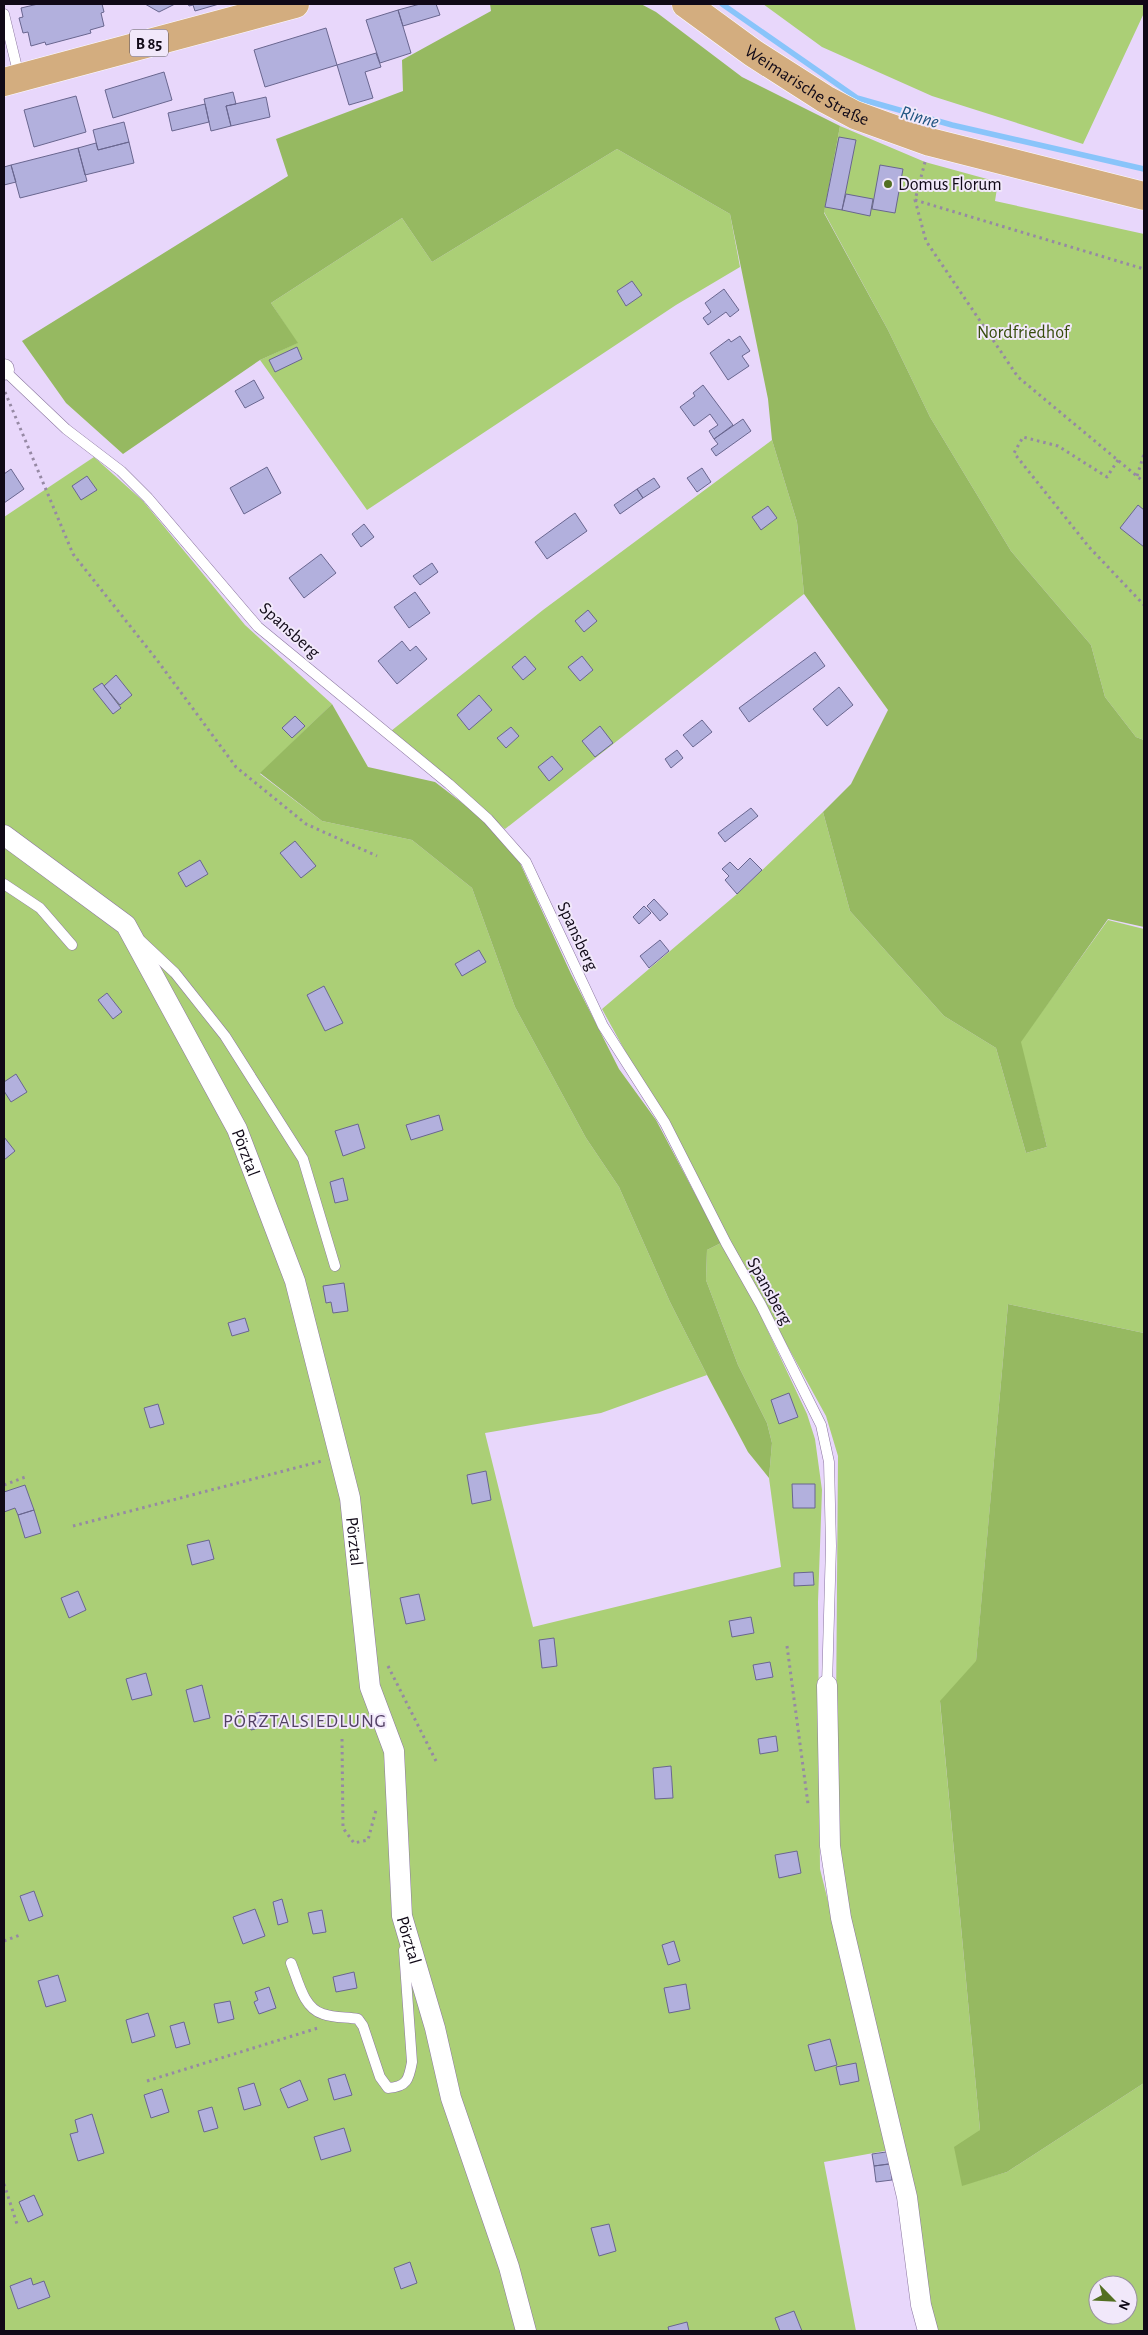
<svg xmlns="http://www.w3.org/2000/svg" width="1148" height="2335" font-family="'Alegreya Sans',sans-serif">
<rect width="100%" height="100%" fill="#e8d7fb"/>
<path fill="#abcf76" fill-rule="evenodd" d="M763 4H1144V13L1083 144 932 96 822 47Z
M840 126 925 162 998 182 995 201 1144 234V740L1136 737 1105 697 1091 645 1011 551 930 417 888 330 824 212Z
M617 149 730 214 740 267 676 305 367 510 260 360 297 343 271 303 402 218 432 262Z
M772 440 797 522 804 594 505 829 391 731 543 610Z
M94 457 143 501 245 625 332 704 260 774 322 821 412 840 472 888 515 1007 586 1138 619 1187 670 1302 707 1375 601 1413 485 1433 533 1627 781 1567 769 1478 772 1443 767 1423 738 1365 706 1280 707 1250 721 1243 758 1310 807 1414 815 1439 822 1490 818 1602 820 1869 890 2150 824 2162 856 2331H4V517Z
M823 812 850 911 944 1016 996 1048 1026 1153 1047 1147 1020 1042 1108 920 1144 929V1333L1008 1304 976 1662 940 1702 980 2130 962 2185 1007 2172 1144 2083V2331H936L835 1845 838 1456 826 1416 602 1009 737 894ZM1098 2285H1128V2315H1098Z"/>
<path fill="#96b961" d="M490 4H641L656 12 742 77 840 126 824 213 888 330 930 417 1011 551 1091 645 1105 697 1136 737 1144 740V927L1108 919 1021 1042 1047 1147 1026 1153 996 1048 944 1016 850 911 823 812 851 784 888 710 804 594 797 522 772 440 768 399 730 214 617 149 432 262 402 218 271 303 298 343 260 360 123 454 66 403 22 341 288 176 276 139 403 91 402 60 491 11Z
M332 704 368 767 435 782 487 822 520 863 571 974 619 1069 656 1120 721 1243 707 1250 706 1280 738 1365 767 1423 772 1443 769 1478 748 1452 707 1375 670 1302 619 1187 586 1138 515 1007 472 888 412 840 322 821 260 773Z
M1008 1304 1144 1333V2083L1007 2172 962 2186 954 2147 980 2130 940 1701 976 1661Z"/>
<g fill="none" stroke-linecap="round" stroke-linejoin="round">
<path stroke="#89c4fa" stroke-width="5.5" d="M722 4 857 98 952 125 1144 169"/>
</g>
<path fill="#b2b0dd" stroke="#69668f" d="M38 4H102L104 12 101 13 104 26 90 30 91 33 46 45 45 42 31 46 28 32 23 33 19 18 23 17 21 8Z
M145 4H175L159 12Z
M188 4H219L195 11 193 5 189 6Z
M420 4H436L440 15 403 26 398 10Z
M398 10 411 53 380 63 366 20Z
M326 28 337 65 265 87 254 50Z
M376 53 381 67 365 72 373 98 349 105 337 65Z
M164 72 172 100 113 118 105 90Z
M233 92 236 104 226 106 231 126 211 131 204 99Z
M76 96 86 132 34 147 24 110Z
M266 97 270 117 231 126 226 106Z
M205 104 209 122 172 131 168 113Z
M124 122 129 142 98 150 93 130Z
M839 137 856 140 842 210 825 207Z
M129 142 134 163 85 175 78 148 96 143 98 150Z
M78 148 87 181 20 198 11 165Z
M11 165 16 182 4 185V167Z
M880 165 903 169 895 213 872 209Z
M846 194 873 199 870 216 842 210Z
M632 281 642 295 626 306 617 291Z
M724 289 739 310 730 317 726 312 708 325 703 318 711 312 705 303Z
M740 336 750 351 742 356 749 366 728 380 710 353 729 339 731 342Z
M297 347 302 359 275 372 269 360Z
M254 380 264 398 245 408 235 391Z
M703 385 733 425 714 439 709 431 718 425 710 414 694 426 680 407 695 396 693 393Z
M743 419 751 431 716 456 711 449 718 444 714 439Z
M267 467 281 493 244 514 230 488Z
M702 468 711 482 697 492 687 478Z
M11 469 24 489 4 503V474Z
M87 476 97 490 81 500 72 486Z
M654 478 660 487 643 498 637 489Z
M637 489 643 498 620 514 614 505Z
M1138 505 1144 510V547L1120 528Z
M768 506 777 518 761 530 752 517Z
M575 513 587 531 547 559 535 542Z
M364 524 374 537 361 547 352 534Z
M321 554 336 573 304 598 289 578Z
M432 563 438 572 420 585 413 576Z
M415 592 430 613 409 628 394 607Z
M588 610 597 621 584 632 575 621Z
M402 641 410 651 416 646 427 659 397 684 378 661Z
M815 652 825 666 749 722 739 708Z
M525 656 536 669 523 680 512 667Z
M582 656 593 670 580 681 568 667Z
M116 675 132 695 120 705 104 686Z
M102 683 121 708 113 714 93 689Z
M839 687 853 705 827 726 813 709Z
M479 695 492 710 469 730 457 715Z
M295 716 305 726 292 738 282 728Z
M702 720 712 732 693 747 683 735Z
M600 726 613 743 595 757 582 741Z
M511 727 519 736 506 748 497 738Z
M677 750 683 758 671 768 665 759Z
M552 756 563 769 549 781 538 767Z
M751 808 758 816 725 842 718 833Z
M295 841 316 866 301 878 280 853Z
M750 858 762 870 737 894 725 880 729 876 722 869 730 862 738 870Z
M200 860 208 874 186 887 178 873Z
M654 899 668 914 660 921 647 906Z
M644 906 651 913 639 924 633 917Z
M660 940 669 951 649 968 640 956Z
M479 950 486 962 462 976 455 964Z
M324 986 343 1023 325 1031 307 995Z
M107 993 122 1012 113 1019 98 1000Z
M16 1074 27 1092 11 1102 4 1091V1082Z
M439 1115 443 1130 411 1140 406 1125Z
M358 1124 365 1148 343 1156 335 1131Z
M4 1137 15 1151 4 1160Z
M343 1178 348 1200 335 1203 330 1182Z
M344 1283 348 1311 333 1313 331 1302 326 1303 323 1286Z
M245 1318 249 1331 232 1336 228 1323Z
M789 1393 798 1417 779 1424 771 1400Z
M158 1404 164 1424 150 1428 144 1408Z
M486 1471 491 1500 472 1504 467 1475Z
M792 1484H815V1508H793Z
M25 1485 34 1510 18 1515 15 1508 4 1512V1492Z
M34 1510 41 1533 25 1538 18 1515Z
M209 1540 214 1559 192 1565 187 1545Z
M813 1572 814 1585 794 1586V1573Z
M78 1591 86 1610 69 1618 61 1598Z
M419 1594 425 1620 406 1624 400 1598Z
M751 1617 754 1633 732 1637 729 1621Z
M554 1638 557 1666 542 1668 539 1640Z
M770 1662 773 1677 756 1680 753 1665Z
M146 1673 152 1695 132 1700 126 1679Z
M202 1685 210 1718 194 1722 186 1690Z
M260 1712 263 1727 251 1730 248 1715Z
M776 1736 778 1751 760 1754 758 1739Z
M671 1766 673 1798 655 1799 653 1768Z
M797 1851 801 1873 779 1878 775 1855Z
M34 1891 43 1916 29 1921 20 1896Z
M282 1899 288 1922 278 1925 273 1902Z
M255 1909 265 1936 243 1944 233 1917Z
M322 1910 326 1932 313 1934 308 1913Z
M674 1941 680 1961 668 1965 662 1945Z
M354 1972 357 1988 336 1992 333 1977Z
M58 1975 66 2001 46 2007 38 1981Z
M686 1984 690 2009 669 2013 664 1988Z
M269 1987 276 2008 259 2014 254 2002 258 2000 255 1992Z
M230 2001 234 2019 218 2023 214 2004Z
M148 2013 155 2036 132 2043 126 2020Z
M184 2022 190 2044 176 2048 170 2026Z
M830 2039 837 2065 815 2071 808 2045Z
M856 2063 859 2081 840 2085 836 2067Z
M345 2074 352 2095 334 2100 328 2079Z
M300 2080 308 2100 288 2108 280 2089Z
M254 2083 261 2105 244 2110 238 2088Z
M162 2089 169 2112 151 2118 144 2095Z
M212 2107 218 2128 204 2132 198 2111Z
M92 2114 104 2153 78 2161 70 2134 78 2132 75 2120Z
M344 2128 351 2151 321 2160 314 2137Z
M893 2151 895 2163 874 2166 872 2154Z
M890 2164 892 2180 876 2182 874 2166Z
M34 2195 43 2215 28 2222 19 2202Z
M609 2224 616 2251 599 2256 591 2228Z
M410 2262 417 2283 401 2289 394 2268Z
M31 2278 33 2285 44 2281 50 2297 18 2309 10 2286Z
M794 2311 802 2331H780L775 2318Z
M687 2322 689 2331H669L668 2327Z"/>
<g fill="none" stroke-linecap="round" stroke-linejoin="round">
<g stroke="#8b77a0" stroke-width="11">
<path id="lane" d="M4 14 19 76
M4 370 66 429 121 471 148 498 258 627 449 784 488 819 526 862 603 1026 665 1123 726 1243 761 1305 821 1425 829 1462 831 1546 827 1685
M4 884 40 908 72 945
M141 941 175 973 225 1036 303 1159 335 1266
M291 1963C298 1980 303 2008 323 2014 334 2018 347 2017 358 2019L363 2026 380 2077 388 2088C407 2087 409 2079 412 2062L404 1950"/>
</g>
<g stroke="#8b77a0" stroke-width="21">
<g id="street">
<path d="M4 369V370"/>
<path id="s1" d="M4 835 126 925 237 1129 295 1281 350 1498 370 1687 394 1751 402 1916 435 2028 451 2098 509 2267 526 2331"/>
<path d="M827 1685 830 1846 841 1918 907 2197 921 2305 928 2331"/>
</g>
</g>
<g stroke="#fff" stroke-width="29">
<g id="primary">
<path id="s2" d="M686 4 753 53 825 99 855 115 930 142 1144 196"/>
<path d="M4 82 295 4"/>
</g>
</g>
<path stroke="#9689a4" stroke-width="3" stroke-dasharray="2.5 4" stroke-linecap="butt" d="M925 162 915 200 926 241 1018 377 1144 482
M915 200 1144 269
M5 392 73 554 157 660 236 767 306 824 377 856
M1118 460 1107 477 1058 446 1023 437 1014 453 1089 547 1144 605
M1137 476 1144 454
M4 1485 28 1476
M73 1526 322 1461
M787 1646 808 1804
M388 1666 436 1761
M342 1739 343 1828 354 1843 368 1840 376 1810
M4 1941 20 1935
M147 2081 318 2028
M4 2184 17 2224"/>
<use href="#lane" stroke="#fff" stroke-width="10"/>
<use href="#street" stroke="#fff" stroke-width="20"/>
<use href="#primary" stroke="#d3ad7f" stroke-width="28"/>
</g>
<circle fill="#536f22" stroke="#f1e8fa" stroke-width="2" cx="888" cy="184" r="5"/>
<g text-anchor="middle" stroke-width="4" stroke-linejoin="round" paint-order="stroke">
<rect fill="#f1e8fa" stroke="#544c5b" stroke-width="1" x="130" y="29.5" width="38" height="27" rx="4"/>
<g font-size="16" font-weight="bold" fill="#100917">
<text x="149" y="49">B 85</text>
</g>
<g font-size="18" fill="#100917" stroke="#f1e8fa">
<text dy="6" stroke="none"><textPath href="#s2" startOffset="146">Weimarische Straße</textPath></text>
<text transform="translate(290 630) rotate(42)" y="6">Spansberg</text>
<text transform="translate(578 936) rotate(65)" y="6">Spansberg</text>
<text dy="6" stroke="none"><textPath href="#s1" startOffset="409">Pörztal</textPath></text>
<text transform="translate(770 1291) rotate(61)" y="6">Spansberg</text>
<text dy="6" stroke="none"><textPath href="#s1" startOffset="814">Pörztal</textPath></text>
<text dy="6" stroke="none"><textPath href="#s1" startOffset="1219">Pörztal</textPath></text>
</g>
<g font-size="18" fill="#100917" stroke="#f1e8fa" text-anchor="start">
<text x="898" y="190">Domus Florum</text>
</g>
<g font-size="18" fill="#364c0c" stroke="#f1e8fa">
<text x="1023" y="338">Nordfriedhof</text>
</g>
<g font-size="19" font-style="italic" fill="#205581" stroke="#f1e8fa">
<text transform="translate(920 116) rotate(16)" y="7">Rinne</text>
</g>
<g font-size="19" letter-spacing="1" fill="#534165" stroke="#f1e8fa">
<text x="305" y="1727">PÖRZTALSIEDLUNG</text>
</g>
</g>
<rect width="1148" height="2335" fill="none" stroke="#100917" stroke-width="10"/>
<g transform="translate(1113 2300) rotate(114)"><circle r="24" fill="#f1e8fa" stroke="#978f9f"/>
<path d="M0-4L9 19L0 12L-9 19Z" fill="#536f22"/>
<text y="-8" font-size="14" font-weight="bold" text-anchor="middle" fill="#100917">N</text>
</g>
</svg>
